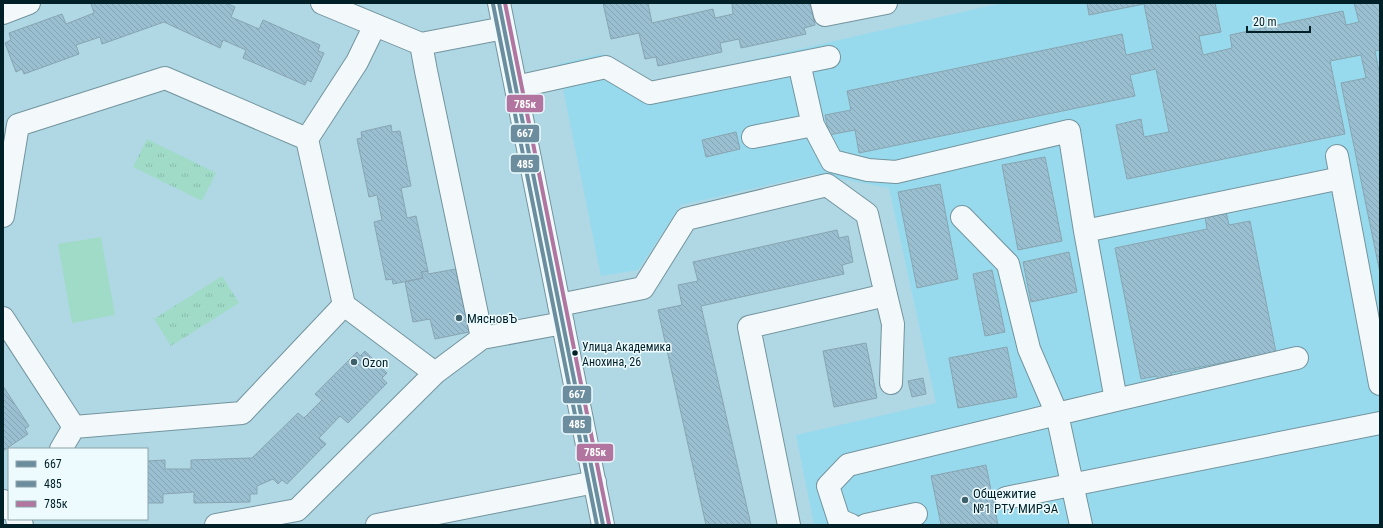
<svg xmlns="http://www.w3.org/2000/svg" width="1383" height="528" font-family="'Roboto Condensed',sans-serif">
<defs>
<pattern id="grass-tufts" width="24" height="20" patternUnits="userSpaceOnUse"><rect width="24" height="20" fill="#a0dbc8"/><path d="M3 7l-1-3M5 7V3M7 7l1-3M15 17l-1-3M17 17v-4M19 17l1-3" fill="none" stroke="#88bcac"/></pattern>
<pattern id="building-back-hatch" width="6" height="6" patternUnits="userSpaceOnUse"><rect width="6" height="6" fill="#9abfd0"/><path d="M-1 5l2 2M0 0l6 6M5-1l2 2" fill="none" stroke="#83a4b3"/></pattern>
</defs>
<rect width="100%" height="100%" fill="#afd8e4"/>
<path fill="#98daed" d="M1002 3H1380V525H814L796 435 936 403 889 188 816 174 681 205 638 270 601 276 558 64 601 54 649 83Z"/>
<path fill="url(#grass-tufts)" d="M147 139 216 173 202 201 133 167Z
M222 276 239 303 171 346 154 319Z"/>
<path fill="#a0dbc8" d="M101 237 115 315 72 323 58 244Z"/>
<path fill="url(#building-back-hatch)" stroke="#88a5b1" d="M95 3H226L235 7 231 17 259 29 263 20 320 45 318 51 324 53 311 82 307 80 305 85 243 58 246 50 223 40 220 48 164 22 102 44 100 37 76 45 79 54 24 74 22 69 16 72 5 43 11 40 9 33 62 14 66 24 94 13 91 4Z
M603 3H648L652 23 713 9 715 18 733 14 732 4 737 3H810L815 25 804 28 806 34 741 48 739 39 720 43 722 52 658 66 656 57 645 59 639 33 611 39Z
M1087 3H1215L1221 32 1199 36 1203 55 1232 48 1230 35 1343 11 1346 25 1359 22 1354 3H1380V50L1375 51 1380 76V273L1341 83 1366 78 1361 55 1330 61 1345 134 1127 179 1116 125 1141 119 1144 137 1169 132 1156 69 1130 75 1135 96 859 153 855 130 829 135 825 115 851 110 847 91 1122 34 1126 55 1153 49 1144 4 1089 15Z
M391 125 392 132 400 131 411 186 401 188 407 218 416 216 428 271 421 272 423 278 393 284 392 279 386 280 374 222 382 220 377 195 369 197 357 139 362 138 361 132Z
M736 132 740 149 706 157 702 140Z
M1045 157 1062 241 1018 250 1002 165Z
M940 184 958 279 917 288 898 192Z
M1226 212 1229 225 1250 221 1276 352 1171 373 1174 383 1159 385 1157 376 1141 379 1115 248 1207 229 1205 216Z
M837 230 839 238 848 236 853 262 842 265 844 274 701 306 751 525H706L658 310 682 305 678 285 698 281 693 262Z
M1069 252 1077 292 1031 302 1023 262Z
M456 269 469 332 435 339 430 319 413 322 405 282 423 278 421 272 428 271V274Z
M992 270 1005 332 985 336 973 274Z
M866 343 877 398 834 407 823 351Z
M1007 347 1017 397 958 408 949 358Z
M365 351 387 373 382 378 387 383 348 423 340 416 319 438 326 444 287 484 282 480 278 484 273 479 257 486V494H250V502L194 503V492L163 494V503H147V461L165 460V469H191V460L252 458 298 413 304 418 322 400 315 394 357 352 360 356Z
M923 378 926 394 912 397 908 381Z
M3 386 29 426 25 429 28 434 3 451Z
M986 465 998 525H941L931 476Z"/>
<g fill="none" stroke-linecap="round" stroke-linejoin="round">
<g stroke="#73949e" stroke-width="24">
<path id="minor" d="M322 3 421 44 504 28
M499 3 603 525
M822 3 825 15 886 3
M3 13 29 3
M799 63 813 125 832 161 868 170 896 172 1069 131 1085 231
M516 87 606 67 650 93 829 57
M753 137 813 125
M307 139 357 62 375 25
M1337 156 1380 384
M3 216 18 125
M886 295 893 324 891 383
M344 305 435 373
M559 305 643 288 686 219 827 185 867 214 886 295 749 327 789 525
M3 318 74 427 242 413 344 305 307 139 165 78 18 125
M482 338 563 323
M1116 400 1297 358
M61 449 74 427
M1006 498 1380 423
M3 501 9 509
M17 519 22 525
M216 525 297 510 435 373 482 338 426 71 421 44
M377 525 595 482
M851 525 839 520 828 486 848 465 1057 414 1029 349 1008 264 962 217
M866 525 916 514
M1081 525 1057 414 1116 400 1085 231 1341 178"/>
</g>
<use href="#minor" stroke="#f3f9fb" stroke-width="22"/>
<g stroke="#edfbff" stroke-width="7">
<path id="bus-1" d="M499 3 603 525"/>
</g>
<g stroke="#edfbff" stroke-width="7">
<path id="bus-2" d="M493 4 597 525"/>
</g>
<g stroke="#edfbff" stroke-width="7">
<path id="bus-3" d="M505 3 609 524"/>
</g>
<use href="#bus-1" stroke="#6b8d9e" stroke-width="4"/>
<use href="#bus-2" stroke="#6b8d9e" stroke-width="4"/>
<use href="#bus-3" stroke="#b2759f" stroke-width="4"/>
</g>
<g fill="#3d606a" stroke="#edfbff" stroke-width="1.5">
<circle cx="459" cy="318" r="4"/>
<circle cx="354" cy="362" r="4"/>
<circle cx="965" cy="500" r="4"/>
</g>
<circle fill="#002028" stroke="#edfbff" stroke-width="1.5" cx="575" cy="353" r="3.5"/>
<g text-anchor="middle" stroke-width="3" stroke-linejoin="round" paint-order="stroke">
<g font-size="12" fill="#002028" stroke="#edfbff" text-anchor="start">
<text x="582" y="351">Улица Академика<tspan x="582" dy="15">Анохина, 26</tspan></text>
</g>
<g font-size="13" fill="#002028" stroke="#edfbff" text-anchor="start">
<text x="467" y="323">МясновЪ</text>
<text x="362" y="367">Ozon</text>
<text x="973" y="498">Общежитие<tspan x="973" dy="15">№1 РТУ МИРЭА</tspan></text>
</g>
</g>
<g stroke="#edfbff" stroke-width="1.5">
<rect x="506" y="94" width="38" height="19" rx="4" fill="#b2759f"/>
<rect x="510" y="124" width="30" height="19" rx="4" fill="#6b8d9e"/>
<rect x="510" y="154" width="30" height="19" rx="4" fill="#6b8d9e"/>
<rect x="562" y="385" width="30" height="19" rx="4" fill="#6b8d9e"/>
<rect x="562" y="415" width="30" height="19" rx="4" fill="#6b8d9e"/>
<rect x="576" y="443" width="38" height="19" rx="4" fill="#b2759f"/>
</g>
<g font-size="11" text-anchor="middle" font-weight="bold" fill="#fff">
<text x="525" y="108">785к</text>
<text x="525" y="137">667</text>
<text x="525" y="168">485</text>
<text x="577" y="398">667</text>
<text x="577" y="428">485</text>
<text x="595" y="456">785к</text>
</g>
<rect width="1383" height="528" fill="none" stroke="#002028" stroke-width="8"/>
<rect x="8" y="448" width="140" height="72" fill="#edfbff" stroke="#8ea3a9"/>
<rect x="16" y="461" width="20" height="6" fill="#6b8d9e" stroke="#8ea3a9"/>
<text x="44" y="468" font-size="12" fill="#002028">667</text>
<rect x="16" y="481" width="20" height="6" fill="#6b8d9e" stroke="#8ea3a9"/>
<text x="44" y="488" font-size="12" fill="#002028">485</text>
<rect x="16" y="501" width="20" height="6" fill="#b2759f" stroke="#8ea3a9"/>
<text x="44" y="508" font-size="12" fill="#002028">785к</text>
<path d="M1247 26v6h63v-6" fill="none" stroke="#002028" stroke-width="2"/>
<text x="1253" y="26" font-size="12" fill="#002028" stroke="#edfbff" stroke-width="3" paint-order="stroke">20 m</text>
</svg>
